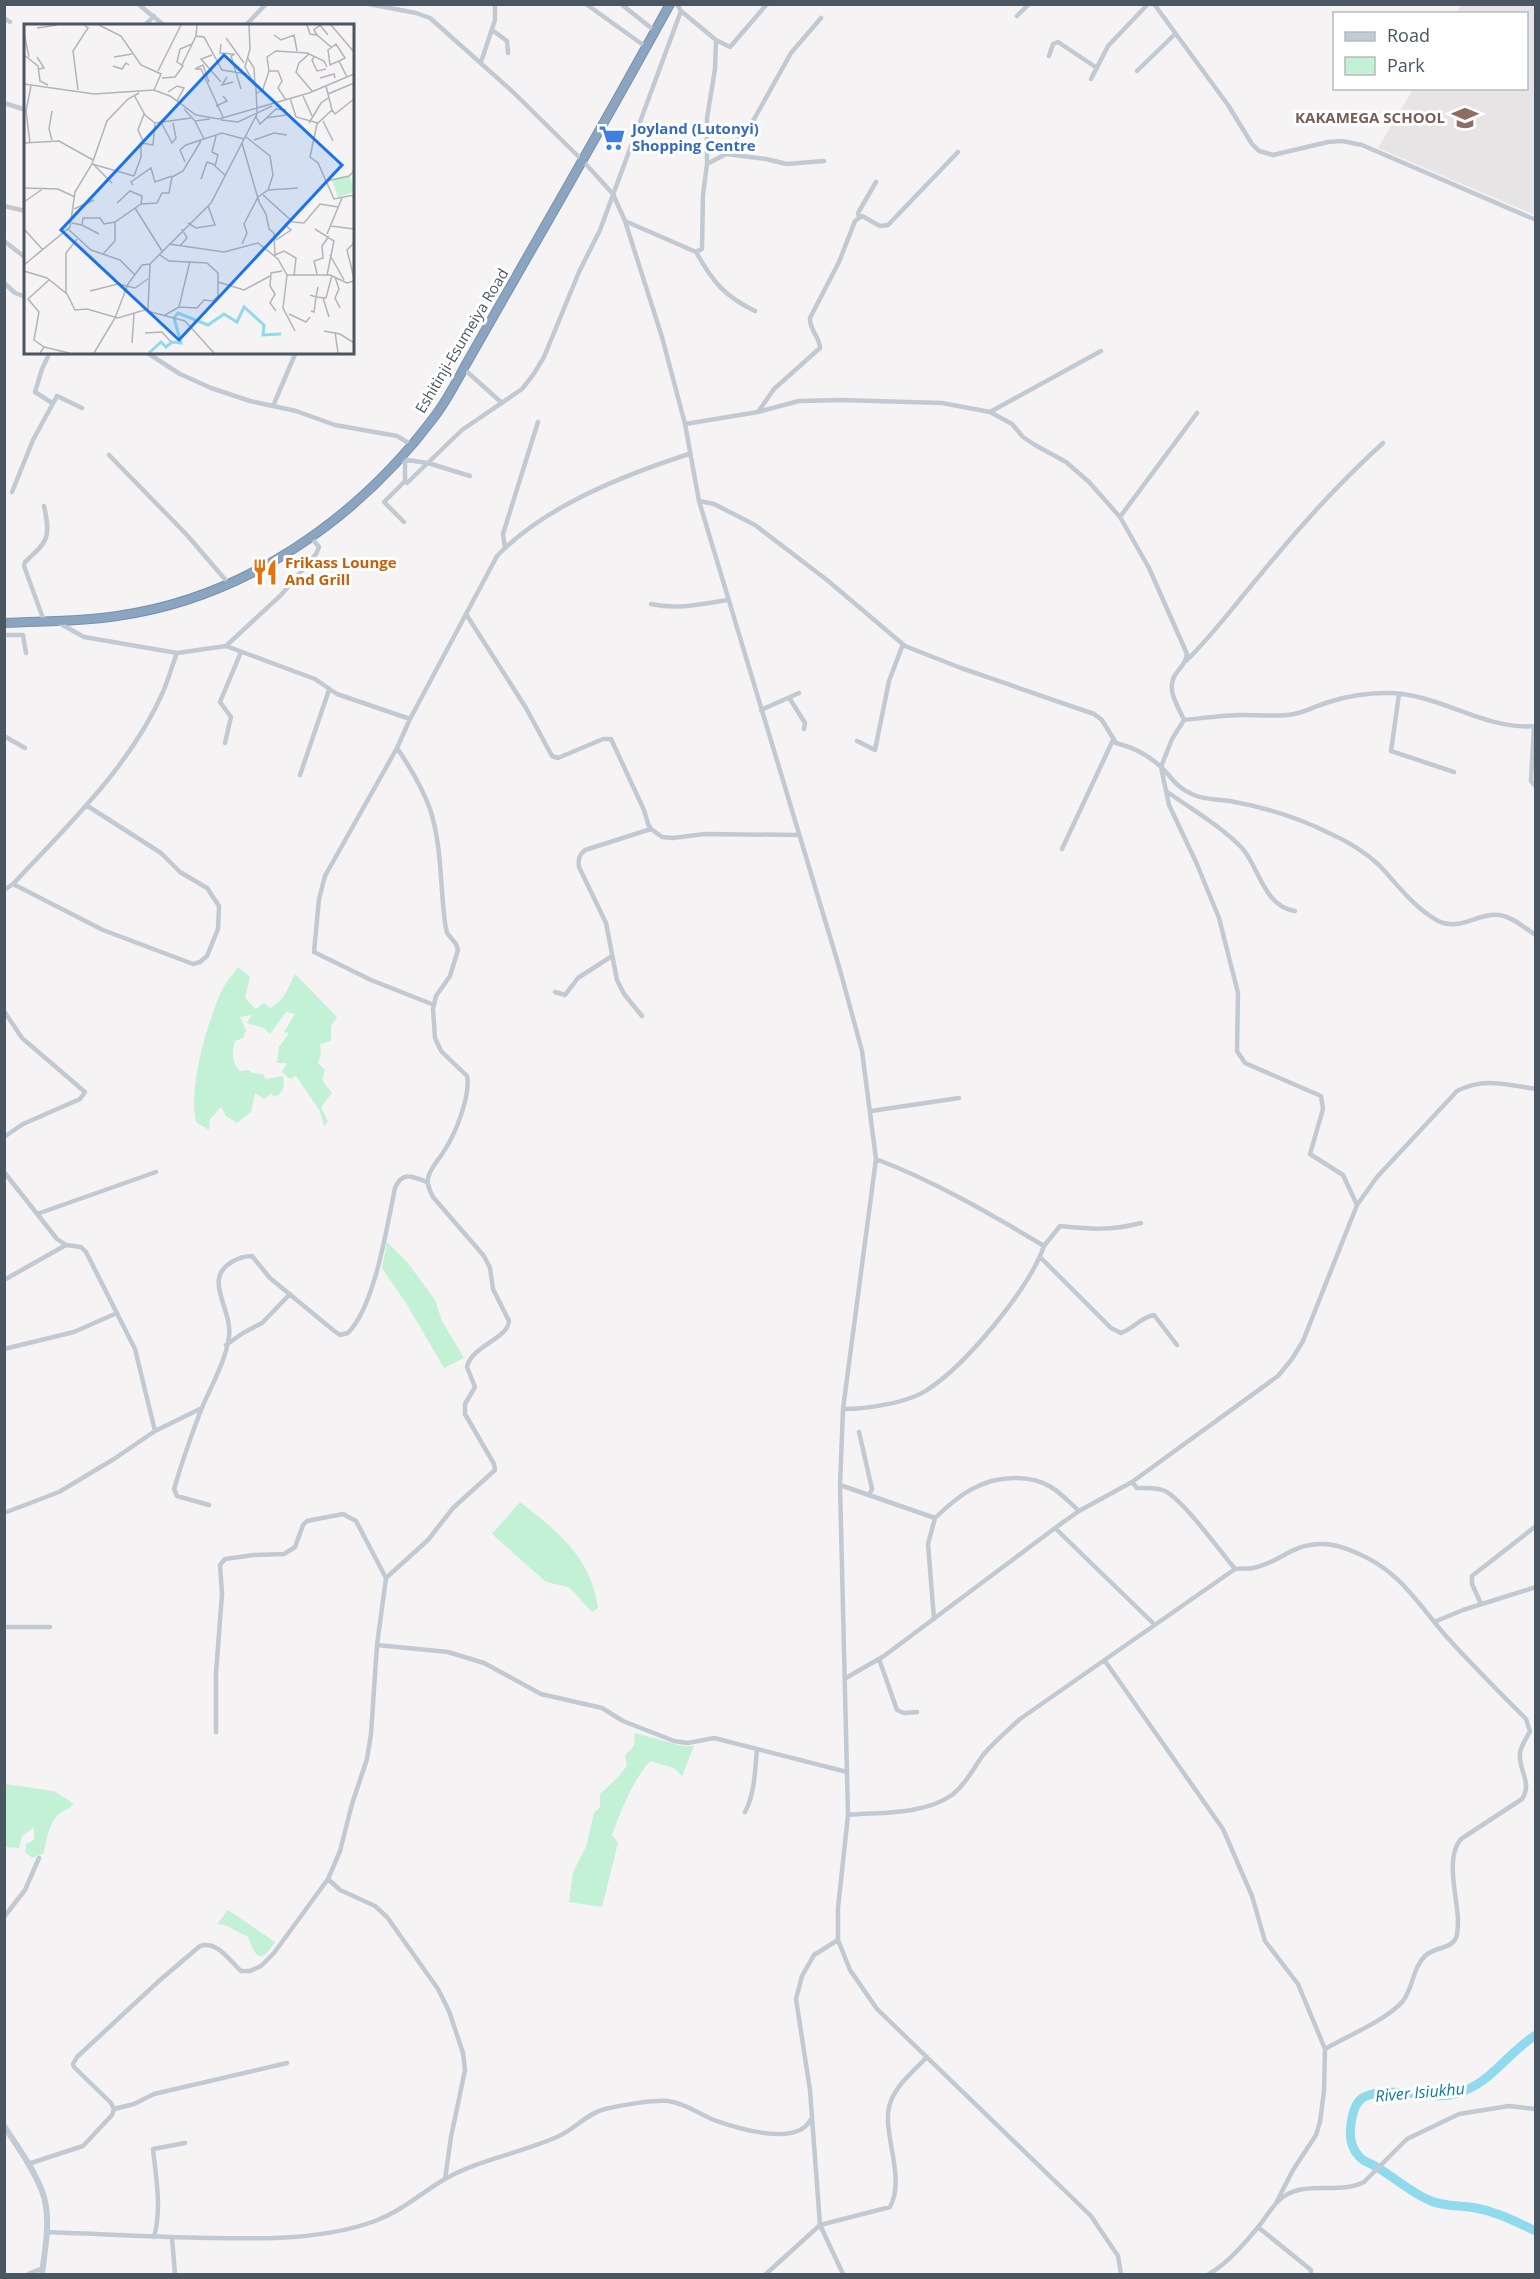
<svg xmlns="http://www.w3.org/2000/svg" width="1540" height="2279" font-family="'Open Sans',sans-serif">
<rect width="100%" height="100%" fill="#f5f3f3"/>
<path fill="#e6e4e5" d="M1461 5H1535V215L1378 148 1413 89 1526 88V14L1456 13Z"/>
<path fill="#c3f1d5" d="M238 967 250 977 245 998 256 1009 264 1003 270 1008C284 1002 288 987 295 974L337 1017 331 1026V1041L320 1044 321 1054 318 1063 325 1070 322 1080 332 1093 321 1107 328 1122 324 1126 320 1111 296 1076 290 1079 282 1072 287 1063H277L279 1047 289 1033 284 1032 295 1014 286 1012 270 1034 264 1028 247 1023 252 1015 240 1017 246 1030 243 1038 235 1041C232 1053 231 1062 240 1071L249 1070 252 1073 263 1074 266 1079 283 1076 284 1087 279 1095 273 1096 271 1093 264 1099 255 1093 251 1112 237 1123 226 1116 221 1107 210 1119 209 1130 196 1122C188 1087 207 1023 222 990 226 982 233 974 238 967Z
M387 1242 408 1263 435 1300 442 1321 464 1358 444 1368 406 1303 382 1268Z
M520 1502C558 1532 591 1557 598 1608L592 1612 569 1587 546 1582 492 1534Z
M635 1733 683 1746H694L682 1776 674 1768 650 1761C632 1782 622 1808 612 1835L618 1843 602 1907 569 1902 573 1872 586 1847 594 1813 600 1807V1794L618 1777 627 1766 625 1755 634 1746Z
M5 1784 54 1791 74 1804C69 1809 67 1809 62 1812 50 1819 46 1840 44 1853L32 1858 25 1852 26 1844 34 1840V1827L22 1836 19 1848 5 1847Z
M228 1910 275 1942C260 1965 256 1958 248 1937L225 1925 217 1924Z"/>
<g fill="none" stroke-linecap="round" stroke-linejoin="round">
<path stroke="#90daee" stroke-width="9" d="M1536 2035C1504 2055 1493 2083 1455 2094 1429 2101 1391 2084 1364 2097 1355 2102 1352 2115 1351 2125 1349 2135 1351 2147 1358 2155 1362 2161 1367 2162 1373 2165 1392 2175 1412 2194 1431 2201 1445 2207 1462 2205 1476 2208 1498 2212 1516 2222 1536 2231"/>
<g stroke="#7690ad" stroke-width="10">
<path id="highway" d="M4 623C42 621 79 622 117 616 245 598 358 519 435 416 447 400 456 383 465 366 484 333 502 301 521 268 571 181 621 93 670 4"/>
</g>
<path stroke="#c1cad2" stroke-width="4.5" d="M138 4 165 26
M369 4 416 13 430 18 513 92 583 161 613 194 625 221 662 337 685 424 699 501 840 970 862 1051 876 1159 843 1409 840 1485 848 1815 838 1908V1940L850 1970 877 2009 1091 2216 1118 2256 1121 2274
M586 4 646 47
M621 4 655 31
M1154 4 1228 105 1252 144 1259 151 1273 155 1328 142 1342 141 1362 145 1536 220
M681 11 716 40
M1017 16 1029 4
M4 18 10 22
M144 26 154 16
M245 26 266 4
M492 30 507 41 508 53
M1049 56 1053 44 1058 42 1097 68
M481 62 495 20V4
M1137 71 1175 34
M1091 79 1108 46 1148 4
M4 103 26 110
M726 154 766 159 787 164 824 161
M707 164 726 154 753 121 791 53 821 18
M4 206 26 211
M859 217 858 213 876 182
M625 221 696 252 702 249 703 195 707 164V118L715 69 716 40 730 47 767 4
M4 241 26 258
M696 252C713 282 724 296 755 311
M4 283 15 293 26 297
M50 352 42 369 35 392 52 403
M146 352 180 374 211 388 250 401 296 411 335 425 397 436 412 445
M464 369 502 403
M273 406 296 352
M758 412 774 389 820 348C820 337 809 330 810 318L839 262 855 221 862 216 880 226 888 225 958 152
M990 412 1101 351
M685 424 758 412 799 401 841 400 942 403 990 412 1012 424 1023 437 1035 445 1066 462 1089 482 1120 517 1149 568 1187 654C1186 663 1180 668 1175 675 1166 690 1178 706 1184 720
M109 455 187 535 229 584
M400 459 405 463V481L407 483 462 430 522 389 533 375 544 357 579 272 600 230 681 11 677 4
M400 459 428 463 470 476
M12 492 33 440 57 396 82 408
M699 501 714 504 755 525 827 580 905 646 961 668 1094 714 1102 720 1116 743C1132 747 1148 755 1160 766 1173 778 1175 787 1194 795 1205 800 1218 799 1230 801 1263 807 1299 818 1329 833 1347 841 1365 852 1379 865 1398 885 1413 907 1438 921 1460 932 1478 912 1500 915 1513 917 1524 928 1536 935
M44 506C51 538 48 541 25 562L24 566 44 621
M1120 517 1197 413
M404 522 384 502 405 481
M505 548 503 534 538 422
M651 604C678 610 702 604 728 600
M466 614 526 708 552 756 558 758 603 739H611L644 810 648 824 651 829 662 837 673 838 704 834 798 835
M59 623 84 637 177 653 226 646 281 595 316 554 319 547 311 537
M4 635H23L26 653
M226 646 315 679 337 694 410 719
M1186 661C1214 634 1236 603 1261 574 1299 527 1339 483 1383 443
M1399 694 1391 751 1454 772
M790 699 805 723 804 729
M761 710 799 693
M1534 727 1531 781 1536 787
M4 736 25 748
M857 741 875 750 889 681 903 644
M225 743 231 717 220 702 241 652
M300 775 329 690
M1166 791C1191 809 1221 826 1242 848 1259 867 1264 907 1295 911
M1062 849 1113 740
M13 884 103 930 193 964 200 962 207 956 218 929 219 906 207 888 180 872 161 853 86 805
M4 890 13 884C67 826 130 767 163 692 168 680 172 666 177 653
M555 992 565 995 578 978 612 956
M434 1005 371 980 314 952 319 899 325 876 397 748 410 719 497 556C545 506 624 475 689 454
M4 1011 22 1038 85 1092 80 1099 23 1124 4 1137
M642 1016 624 994 617 980 606 923 579 867C578 859 579 855 585 850L651 829
M871 1111 959 1098
M4 1172 57 1239 66 1245 81 1247 86 1252 135 1349 155 1431
M1357 1205 1343 1175 1310 1154 1323 1109 1321 1096 1245 1063 1237 1051 1238 993 1219 918 1196 862 1169 805 1161 767 1172 739 1184 720C1204 718 1224 715 1244 715 1260 715 1278 717 1294 714 1306 712 1318 705 1329 702 1347 696 1369 693 1388 693 1439 693 1485 731 1536 726
M37 1214 156 1172
M1044 1246 1060 1226C1090 1229 1111 1231 1141 1223
M1040 1257 1111 1328 1121 1333C1133 1329 1141 1317 1154 1315L1177 1345
M4 1280 66 1245
M226 1345 243 1333 262 1323 290 1294
M4 1349 74 1332 117 1313
M843 1409C866 1409 908 1403 927 1390 966 1365 1029 1289 1044 1246 991 1214 934 1181 876 1159
M859 1432 872 1489 869 1495
M1132 1482 1137 1488C1146 1488 1156 1487 1165 1491 1183 1500 1220 1551 1235 1569
M840 1485 935 1518 928 1544 934 1619
M209 1505 177 1496 174 1489C182 1462 191 1436 201 1410 211 1386 225 1363 229 1337 232 1317 216 1295 219 1278 222 1264 240 1256 252 1256L270 1278 333 1330 340 1335 348 1333C375 1306 387 1226 395 1188 402 1171 412 1176 427 1182
M4 1513 59 1492 114 1459 155 1431 202 1408
M935 1518C959 1495 981 1478 1015 1478 1028 1478 1040 1480 1051 1487 1061 1493 1070 1503 1079 1511
M1055 1528 1155 1625
M1481 1604 1472 1584V1576L1536 1526
M1434 1622 1463 1610 1536 1587
M4 1627H50
M377 1645 448 1652 484 1663 541 1694 602 1708 623 1721 674 1741 688 1743 714 1738 847 1772
M879 1659 897 1710 904 1713 917 1712
M1105 1661 1223 1829 1252 1896 1265 1941 1298 1984 1325 2049 1324 2091 1320 2122 1316 2135 1293 2170 1276 2203
M846 1678 884 1656 1055 1528 1079 1511 1132 1482 1278 1376 1292 1359 1303 1341 1357 1205 1377 1177 1457 1091C1484 1077 1507 1085 1536 1089
M216 1732V1673L222 1594 220 1565 225 1559 254 1555 284 1554 295 1547 303 1525 307 1521 343 1514 356 1521 386 1578
M745 1812C755 1793 755 1770 757 1749
M848 1815C881 1812 923 1815 952 1795 966 1784 973 1769 983 1755 994 1742 1007 1731 1020 1719L1235 1569C1241 1568 1248 1569 1253 1568 1280 1563 1290 1544 1322 1544 1334 1544 1346 1548 1357 1553 1400 1571 1417 1603 1446 1636 1472 1665 1499 1692 1526 1719L1530 1731C1527 1738 1521 1745 1520 1753 1518 1770 1533 1783 1522 1799L1461 1839C1445 1857 1457 1896 1458 1919 1458 1925 1458 1933 1456 1938 1450 1950 1433 1947 1425 1956 1413 1967 1413 1988 1403 2001 1387 2020 1347 2036 1325 2049
M328 1879 340 1890 375 1906 387 1917 438 1989 449 2011 463 2053 465 2070 451 2137 445 2179
M4 1917 25 1890 39 1858
M838 1940 814 1955 802 1976 796 1999 810 2090 820 2225 843 2274
M114 2109 134 2104 154 2094 287 2063
M28 2164 83 2146 112 2115 114 2109 111 2103 74 2067 73 2064 77 2057 160 1980 200 1946C217 1940 230 1961 241 1971H250L261 1966 274 1953 328 1879 340 1851 352 1804 367 1759 371 1734 377 1645 386 1578 428 1540 453 1508 495 1470 494 1464 465 1414V1404L475 1387 467 1367C471 1346 508 1339 509 1321L493 1289 490 1268 484 1256 433 1197C430 1191 427 1186 428 1179 429 1169 439 1160 444 1151 455 1135 471 1095 467 1076L441 1051 435 1038 433 1009 436 996 450 976 458 950 456 944 447 933 445 923C440 886 442 845 430 809 422 787 410 767 397 748
M1258 2227 1311 2270V2274
M47 2232C101 2234 155 2237 210 2238 264 2239 323 2240 375 2221 402 2211 421 2193 445 2179 480 2159 522 2153 559 2136 576 2128 588 2113 605 2109 622 2105 651 2100 668 2101 685 2103 699 2114 714 2120 737 2128 797 2148 811 2119
M154 2237C162 2208 156 2178 153 2149L185 2143
M172 2238 175 2274
M28 2274 43 2268
M766 2274 820 2225 890 2207C907 2175 879 2129 891 2101 897 2084 915 2070 927 2057
M1209 2274C1228 2263 1245 2243 1259 2226 1267 2216 1273 2204 1283 2197 1307 2180 1339 2195 1364 2182L1407 2139 1459 2114 1509 2106 1536 2109"/>
<path stroke="#c1cbd6" stroke-width="6" d="M4 2126C18 2147 33 2168 42 2191 52 2217 45 2248 42 2274"/>
<use href="#highway" stroke="#8ba5c1" stroke-width="8"/>
</g>
<defs>
<g id="school-bare" transform="scale(2.07)"><path d="M0-5L7-2L0 1L-7-2ZM-4 1L0 2.5L4 1V4Q0 6-4 4Z" fill="#8d6e63" stroke="#fff" stroke-width="2.5" paint-order="stroke"/></g>
<g id="supermarket-bare" transform="scale(2.07)"><path d="M-6-5.5h2.5l.6 2H6L4.5 2H-2.5L-4.4-4H-6ZM-1.5 3.2a1.3 1.3 0 1 0 .1 0ZM3 3.2a1.3 1.3 0 1 0 .1 0Z" fill="#3f7fe0" stroke="#fff" stroke-width="2.5" paint-order="stroke"/></g>
<g id="restaurant-bare" transform="scale(2.07)"><path d="M-5-6h1v4h1v-4h1v4h1v-4h1v5L-1.5 .5V6h-2V.5L-5-1ZM5-6V6H3V1.5H1.5Q1.5-4 5-6Z" fill="#e8710a" stroke="#fff" stroke-width="2.5" paint-order="stroke"/></g>
</defs>
<g fill-rule="evenodd">
<use href="#school-bare" x="1465" y="118"/>
<use href="#supermarket-bare" x="612" y="138"/>
<use href="#restaurant-bare" x="265" y="572"/>
</g>
<g text-anchor="middle" stroke-width="6" stroke-linejoin="round" paint-order="stroke">
<g font-size="15" font-weight="bold" fill="#785e54" stroke="#fff" text-anchor="end">
<text x="1445" y="123">KAKAMEGA SCHOOL</text>
</g>
<g font-size="15" font-weight="bold" fill="#366cbe" stroke="#fff" text-anchor="start">
<text x="632" y="134">Joyland (Lutonyi)<tspan x="632" dy="17">Shopping Centre</tspan></text>
</g>
<g font-size="15" fill="#4a5661" stroke="#fff">
<text transform="translate(462 341) rotate(-59)" y="5">Eshitinji-Esumeiya Road</text>
</g>
<g font-size="15" font-weight="bold" fill="#c56008" stroke="#fff" text-anchor="start">
<text x="285" y="568">Frikass Lounge<tspan x="285" dy="17">And Grill</tspan></text>
</g>
<g font-size="16" font-style="italic" fill="#0c7c9b" stroke="#fff">
<text transform="translate(1420 2092) rotate(-5)" y="6">River Isiukhu</text>
</g>
</g>
<g transform="translate(24 24)">
<rect width="330" height="330" fill="#f5f3f3"/>
<path d="M326 152 330 168 314 173 308 156Z" fill="#c3f1d5"/>
<path fill="none" stroke="#90daee" stroke-width="3" d="M125 329 137 318 142 323 148 318 157 319 150 294 154 289 184 301 200 290 213 298 220 283 240 301 239 311 257 310"/>
<path fill="none" stroke="#b1b4b9" stroke-width="1.5" d="M75 1 97 12 117 41 137 50 130 66M173 1 172 12 180 13 198 46 223 50M283 1 286 10 293 11 307 23M307 1 330 28M13 4 33 1M0 9 5 33M250 11 257 16 270 11 273 27M293 11 290 6 296 1 304 11M202 14 220 39M197 20 196 29 209 30M211 30 207 32 217 65M285 30 275 39 272 48 288 67M0 31 14 42 16 57 24 61M188 31 177 35 197 58M13 33 20 44 15 45M90 33 108 30M223 33 230 44 231 62M290 33 288 36 293 47 302 45M315 37 306 41 304 26 312 20 321 34 315 37 323 53M158 41 172 12M89 42 98 45 102 39 105 41M134 47 157 1M245 47H254L258 57 254 64 262 76M203 53 198 61 209 58M138 54 151 53 159 42 153 38 156 25 168 20M296 54 310 50 311 54M185 58 179 41 171 45H177L199 93M0 60 70 70 130 66 146 72 172 91 195 95 285 69 330 50M302 62 308 86M54 66 49 27 64 4 60 1M144 68 153 62 160 64 153 77M232 70 239 65 245 47 243 33 252 27 283 29 300 37 303 43M304 70 330 59M110 71 121 91 131 99 167 94M279 72 288 92M266 74 272 93 294 99M192 82 203 77 199 72M160 85 171 97 186 95M308 86 293 100 286 133 294 139 310 175 330 171M308 86 311 90 330 75M28 87 25 105 28 116M232 93 236 100 252 85 262 86M242 94 262 91M197 96 214 98 248 82M171 97 180 115M299 97 309 117M285 99 297 79 304 74M138 100 148 119 152 114 149 99M192 112 188 128 194 131 191 142 202 152M230 116 250 109 263 111M0 119 35 117 69 136M6 119 2 87 7 62M120 119 114 106 120 90M218 119 235 178 242 190 245 205 250 209 251 233M161 138 156 126 162 121 198 109 220 115M68 140 110 152M70 141 88 159M110 152 117 133V119L129 121 131 99M177 155 183 138 191 141M302 157 325 152 330 147M109 161 107 158 127 144 131 158 148 152M0 164 34 165 51 173M244 166 274 164M239 171 269 198 280 199 296 180 314 183M0 178 20 164M93 179 106 167 118 172 117 180M111 184 138 227M50 185 70 176M48 199 58 201 59 194H76L80 200 91 198 117 180 133 179 138 169H145L148 153 159 147 177 117M164 199 172 204 191 201 184 182M58 201 75 210M307 202 330 205M0 205 19 226M44 205 67 226 96 236 111 251M291 205 310 217 303 251M303 210 318 174M252 216 267 206 261 201 265 197M330 219 323 226 330 254M145 220 200 228 234 219 254 235 263 251H306L323 259 330 257M218 220 223 209 220 200 234 173 244 166 249 151 246 132 222 113M156 222 163 214 158 205M79 230 91 217V198M136 231 145 237 183 239 194 249V272L189 277 180 276 173 284 155 283M251 231 260 227 272 234 270 252M306 231 320 256M0 241 46 203 51 168 68 140 83 97 104 75 115 69M0 247 23 254 43 270 51 286 63 285 94 294 124 285 126 240 187 179 233 90 232 63 221 43 226 25 225 1M293 250 290 237 299 234 298 222 305 212M263 251 259 284 271 307M311 253 315 265 311 274 316 284M194 258 220 266 246 252M294 263 292 273 302 274 308 251M66 267 94 260 111 264 124 255M42 270V229L53 215M286 271 292 273 290 288 287 287M299 274 305 293M123 287 161 297 190 329M252 287 246 279 251 270 246 262 247 249 258 247M265 290 282 298 286 293M141 291 155 283 166 237M300 307 316 310 330 319M311 308 314 329M121 309 138 308 147 318M108 319 110 290M20 323 45 329M16 329 20 323 10 316 15 288 4 275 25 256M70 329 91 294 104 260 118 241 126 240"/>
<path fill="#1a73e8" fill-opacity="0.15" stroke="#1a73e8" stroke-width="3" d="M200 31 318 141 155 316 37 206Z"/>
<rect width="330" height="330" fill="none" stroke="#4a5661" stroke-width="3"/>
</g>
<rect width="1540" height="2279" fill="none" stroke="#4a5661" stroke-width="12"/>
<rect x="1333" y="12" width="195" height="78" fill="#ffffff" stroke="#b7bbc0" stroke-width="1.5"/>
<rect x="1345" y="32" width="30" height="9" fill="#c1cbd6" stroke="#b7bbc0" stroke-width="1.5"/>
<text x="1387" y="42" font-size="18" fill="#4a5661">Road</text>
<rect x="1345" y="57" width="30" height="18" fill="#c3f1d5" stroke="#b7bbc0" stroke-width="1.5"/>
<text x="1387" y="72" font-size="18" fill="#4a5661">Park</text>
</svg>
